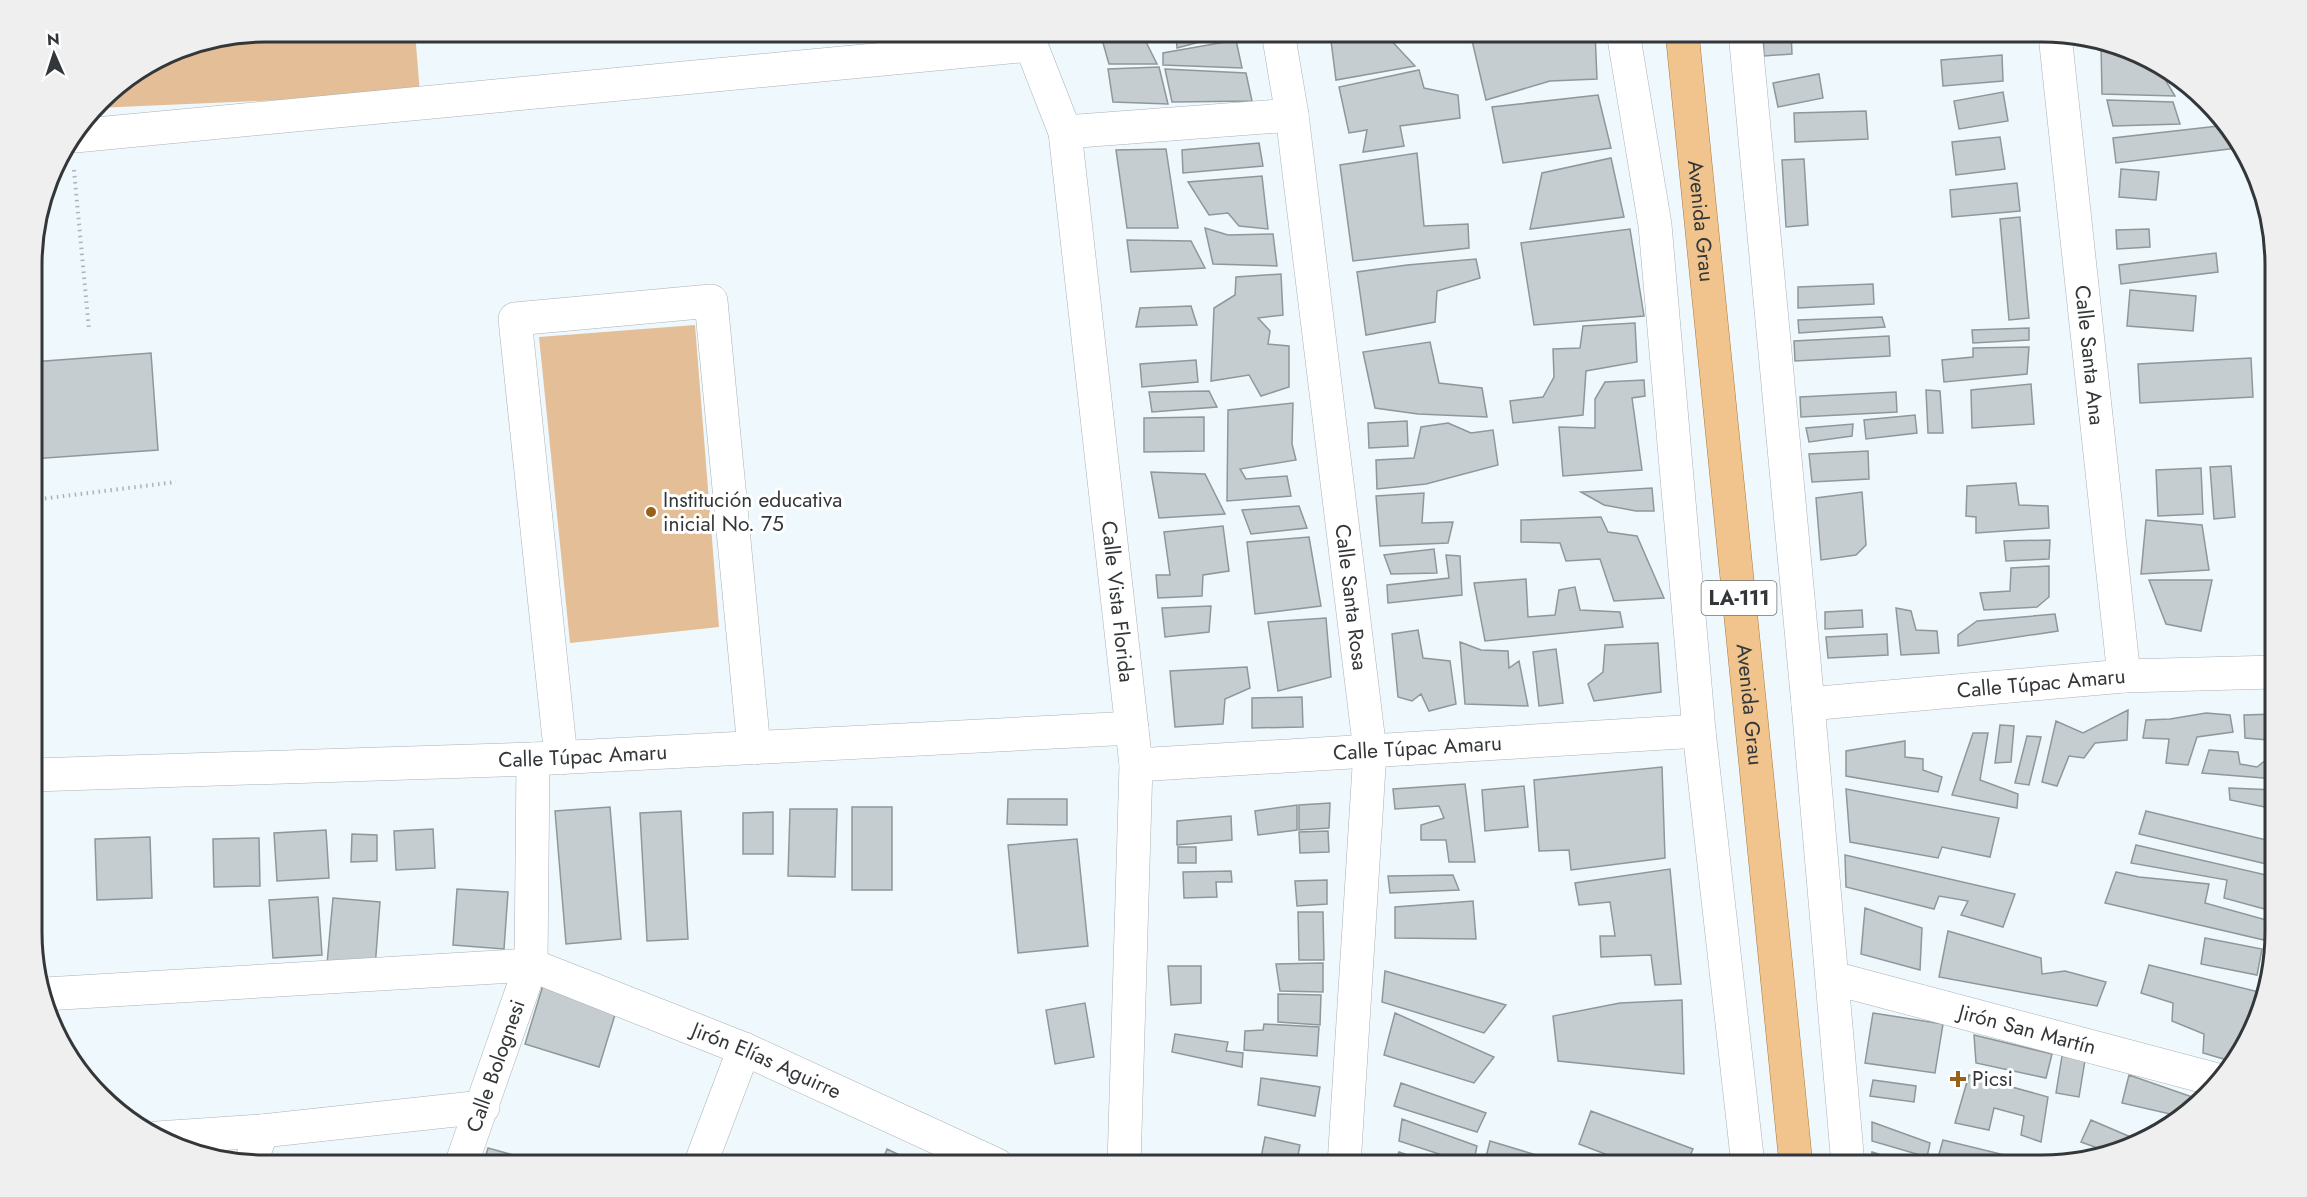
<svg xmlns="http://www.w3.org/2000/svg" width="2307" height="1197" font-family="Jost,sans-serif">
<rect width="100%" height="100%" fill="#eff8fc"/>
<path fill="#e4be97" d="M265 32H415L420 94 96 108 111 90 176 49Z
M695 325 719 627 570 643 539 337Z"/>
<path fill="#c5cdd1" stroke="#8f979b" stroke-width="1.5" d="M1101 32H1141L1142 35 1101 33Z
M1176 32H1237L1177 48Z
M1470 32H1595L1597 79 1550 81 1486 100Z
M1791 32 1792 54 1764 56 1763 33Z
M1386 35 1415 66 1336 80 1331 41Z
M1101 36 1144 38 1157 64H1109Z
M1236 40 1242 68 1163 65V53Z
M2101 45 2146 56 2154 61 2175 96 2102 94Z
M2002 55 2003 81 1943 86 1941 60Z
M1159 67 1168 104 1113 102 1108 69Z
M1165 69 1246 73 1252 101 1172 102Z
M1419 70 1424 88 1458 95 1460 118 1400 126 1404 146 1363 152 1367 130 1349 133 1339 87Z
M1819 74 1823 98 1778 107 1773 83Z
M2003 92 2008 121 1959 129 1954 101Z
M1598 95 1611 148 1503 163 1492 107Z
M2107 100 2173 102 2180 124 2113 126Z
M1866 111 1868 139 1795 142 1794 113Z
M2227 125 2235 133 2237 148 2116 163 2113 138Z
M2000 137 2005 169 1956 175 1952 142Z
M1259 143 1263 166 1183 173 1182 150Z
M1166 149 1178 228H1127L1116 150Z
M1417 153 1424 226 1468 224 1469 248 1353 261 1340 165Z
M1611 158 1624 217 1530 229 1542 173Z
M1804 159 1808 225 1786 227 1782 160Z
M2121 169 2159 172 2156 200 2119 197Z
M1262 176 1268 229 1239 226 1228 213 1209 215 1188 182Z
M2017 183 2020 211 1952 217 1950 190Z
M2020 217 2029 318 2009 320 2000 219Z
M1205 228 1228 235 1273 234 1277 266 1213 264Z
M1630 229 1644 316 1534 325 1521 243Z
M2149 229 2150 247 2117 249 2116 230Z
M1127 240 1191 241 1205 268 1131 272Z
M2216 253 2218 272 2121 284 2119 265Z
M1476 259 1480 278 1437 291 1435 322 1366 335 1357 272 1407 265Z
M1281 274 1283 315 1258 318 1270 331 1268 344 1289 346V387L1261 396 1249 375 1211 381 1214 308 1235 295 1236 277Z
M1873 284 1874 304 1798 308V287Z
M2130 290 2196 296 2193 331 2127 326Z
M1191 306 1197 325 1136 327 1140 308Z
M1882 317 1885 327 1799 333 1798 320Z
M1635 323 1637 362 1586 371 1583 415 1513 423 1510 401 1543 397 1554 377 1553 349 1580 348 1583 326Z
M2029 328V340L1973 343 1972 330Z
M1889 336 1890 356 1795 361 1794 341Z
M1430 342 1439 383 1482 388 1487 417 1418 414 1375 408 1363 352Z
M2029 347 2027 374 1944 382 1942 360 1973 357V348Z
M151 353 158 450 32 459V362Z
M2251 358 2253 397 2140 403 2138 364Z
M1196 360 1198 382 1142 387 1140 364Z
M1644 380 1645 396 1632 398 1642 470 1563 476 1559 427 1595 428V399L1605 382Z
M2031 384 2034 424 1972 428 1971 390Z
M1926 390 1940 391 1943 433H1928Z
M1209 391 1217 407 1152 412 1149 392Z
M1896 392 1897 412 1801 417 1800 397Z
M1293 403 1292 444 1296 460 1240 469 1246 479 1287 476 1291 496 1227 501 1228 410Z
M1915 415 1917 433 1866 439 1864 420Z
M1204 417V451L1144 452V418Z
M1407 421 1408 446 1369 448 1368 423Z
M1448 423 1471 433 1493 430 1498 465 1426 484 1377 489 1376 460 1414 458 1421 427Z
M1853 424 1852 436 1809 442 1806 428Z
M1868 451 1869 479 1812 482 1809 454Z
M2231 466 2235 517 2214 519 2210 467Z
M2201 468 2203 514 2158 516 2156 470Z
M1151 472 1205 474 1225 514 1159 518Z
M2016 483 2019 505 2048 506 2049 528 1976 533V517L1966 516 1967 486Z
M1652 488 1654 511H1636L1604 505 1581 492Z
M1862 492 1866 545 1856 555 1821 560 1816 498Z
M1424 493 1422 523 1453 522 1448 543 1380 546 1376 496Z
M1299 506 1307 528 1251 534 1242 510Z
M1601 517 1608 532 1637 536 1664 598 1614 601 1600 559 1566 561 1560 543 1521 542V520Z
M2146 520 2202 525 2209 570 2141 574Z
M1223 526 1229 571 1203 575 1202 596 1158 598 1156 575H1170L1164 532Z
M1309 537 1321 606 1255 614 1247 542Z
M2050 540 2049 559 2006 561 2004 541Z
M1434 549 1437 573 1391 574 1384 555Z
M1446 555 1460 556 1462 595 1388 603 1387 585 1449 578Z
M2049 566V597L2037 607 1984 610 1980 593 2010 591 2011 568Z
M1526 579 1528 617 1555 615 1559 590 1575 587 1580 610 1620 612 1623 627 1485 641 1474 583Z
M2149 580H2212L2201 631 2166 624Z
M1211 606 1209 632 1165 637 1162 608Z
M2271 606H2275V640L2266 639Z
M1896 608 1911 611 1916 630 1937 631 1939 653 1901 655Z
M1862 610 1863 627 1825 629V612Z
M2055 614 2058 631 1958 646V635L1977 621Z
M1326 618 1331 677 1278 691 1268 622Z
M1418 630 1423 658 1450 661 1456 704 1429 711 1421 694 1412 701 1398 697 1392 634Z
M1887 634 1888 655 1828 658 1826 637Z
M1460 642 1481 650 1508 651 1509 668 1519 661 1528 706 1465 704Z
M1658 643 1661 692 1594 701 1588 684 1603 672 1605 645Z
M1556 649 1563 703 1539 706 1533 652Z
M1247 667 1250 688 1225 699 1223 724 1175 727 1170 671Z
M1302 697 1303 727 1252 728V698Z
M2128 710 2127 740 2095 743 2084 758 2069 756 2057 786 2042 782 2056 721 2083 733Z
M2206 713 2230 715 2233 732 2197 737 2188 765 2166 763 2169 739 2143 738 2146 720 2170 719Z
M2275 714V728L2268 740 2245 738 2244 715Z
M2000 725 2014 726 2011 762 1995 763Z
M1973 733H1988L1980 780 2018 794 2017 808 1952 795Z
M2027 736 2041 737 2029 785 2015 783Z
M1905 741V757L1923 759V770L1942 777 1938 792 1846 776V751Z
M2209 750 2238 752 2240 764 2257 767 2271 756H2275V779L2202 773Z
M1662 767 1665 858 1571 870 1569 850 1539 851 1534 780Z
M1465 784 1475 862H1449L1446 840H1421V825L1444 818 1439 806 1395 809 1393 789Z
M1524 786 1528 827 1485 831 1482 790Z
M2229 788 2275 790V809L2230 800Z
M1846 789 1999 818 1990 857 1942 847 1938 858 1850 842Z
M1008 799H1067V825L1007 824Z
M1330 803 1329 828 1299 830V805Z
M1297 805V830L1258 835 1255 811Z
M610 807 621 939 566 944 555 811Z
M852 807H892V890H852Z
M790 809H837L835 877 788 876Z
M681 811 688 939 647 941 640 813Z
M2146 811 2275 842V866L2139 834Z
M773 812V854H743V813Z
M1231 816 1232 840 1177 845V821Z
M433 829 435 868 396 870 394 831Z
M326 830 329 878 277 881 274 833Z
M1328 831 1329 852 1300 853 1299 832Z
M352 834 377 835V861L351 862Z
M150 837 152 898 97 900 95 839Z
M259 838 260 886 214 887 213 839Z
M1077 839 1088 946 1018 953 1008 845Z
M2136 845 2275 877V898L2272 911 2224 898 2227 880 2131 863Z
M1178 847H1196V863H1178Z
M1845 855 2015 894 2003 927 1961 915 1968 901 1939 896 1934 909 1846 887Z
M1670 869 1681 984 1655 985 1651 955 1601 957 1600 936H1615L1610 902 1579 905 1575 883Z
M1231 871 1232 882H1216L1217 897 1184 898 1183 872Z
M2116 872 2139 877 2209 884 2205 903 2270 921 2264 940 2105 903Z
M1453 875 1459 890 1390 893 1388 876Z
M1327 880V904L1297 906 1295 881Z
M457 889 508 892 504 949 453 945Z
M318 897 322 955 273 958 269 900Z
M333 898 380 902 375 968 327 964Z
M1473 901 1476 939 1395 938V907Z
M1865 908 1922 928 1920 970 1861 954Z
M1298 912H1323L1324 960H1299Z
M1948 931 2041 958 2042 974 2065 971 2106 982 2097 1006 1939 977Z
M2205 938 2262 949 2257 975 2201 964Z
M1323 963V992L1280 991 1276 964Z
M2149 965 2259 992 2245 1045 2234 1062 2203 1053 2204 1034 2172 1021 2173 1003 2141 993Z
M1168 966H1201V1003L1171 1005Z
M1385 971 1506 1005 1484 1033 1382 1002Z
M544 982 618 1005 599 1067 525 1044Z
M1278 994 1321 995 1320 1025 1278 1022Z
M1682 1000 1684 1074 1558 1061 1553 1016 1620 1003Z
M1085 1003 1094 1057 1055 1064 1046 1010Z
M1395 1013 1494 1057 1474 1083 1384 1055Z
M1873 1013 1943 1024 1935 1073 1865 1063Z
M1264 1024 1319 1027 1317 1056 1244 1050 1245 1031 1263 1030Z
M1175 1034 1228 1042 1226 1051 1243 1053 1242 1067 1172 1052Z
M1974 1035 2052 1054 2046 1078 1976 1063Z
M2062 1056 2085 1060 2079 1097 2056 1093Z
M1969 1075 2048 1097 2041 1142 2021 1135 2024 1116 1994 1108 1989 1130 1955 1123Z
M2129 1075 2201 1100 2183 1117 2122 1103Z
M1261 1078 1320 1087 1315 1116 1258 1105Z
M1873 1080 1916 1086 1914 1102 1870 1096Z
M1401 1083 1486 1113 1477 1132 1394 1106Z
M1591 1111 1693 1149 1686 1165H1634L1579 1144Z
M1402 1119 1477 1146 1473 1165 1399 1141Z
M2091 1120 2133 1138 2130 1147 2114 1154 2081 1142Z
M1872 1122 1930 1143 1927 1157 1872 1141Z
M1265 1137 1300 1145 1296 1165 1261 1158Z
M1943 1140 2013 1157 2012 1165H1936Z
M1490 1141 1553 1160 1551 1165H1484Z
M488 1148 549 1165H483Z
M887 1149 908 1159 905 1165H881Z
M1399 1152 1436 1165H1394Z
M1872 1152 1915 1165H1871Z"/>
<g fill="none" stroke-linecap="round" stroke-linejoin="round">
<g stroke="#aab2b6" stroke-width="34">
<g id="minor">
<path id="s1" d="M1278 32 1292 115 1370 751 1344 1165"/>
<path d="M1623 32 1655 225 1699 731 1748 1165"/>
<path d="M1745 32 1808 704 1848 1165"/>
<path id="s2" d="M2055 35 2124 676"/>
<path id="s3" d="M1031 45 1065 132 1136 765 1124 1165"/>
<path d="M1065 132 1292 115"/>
<path d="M75 136 1031 45"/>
<path id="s4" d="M1808 704 2124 676 2275 672"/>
<path d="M561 758 515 319 711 301 754 748"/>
<path id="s5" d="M1136 765 1699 731"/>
<path id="s6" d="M33 775 533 759 1132 728"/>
<path id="s7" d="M1833 978 2221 1081"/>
<path id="s8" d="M45 994 531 965 744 1049 997 1165"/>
<path d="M157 1138 262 1131 483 1107"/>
<path d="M251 1162 262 1131"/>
<path id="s9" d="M461 1165 531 965 533 759"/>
<path d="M700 1165 744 1049"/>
</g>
</g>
<g stroke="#a8793e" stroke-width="34">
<g id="major">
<path id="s10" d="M1682 32 1796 1165"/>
</g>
</g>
<path stroke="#adb4b7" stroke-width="4" stroke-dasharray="1.5 4.5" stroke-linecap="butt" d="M74 170 89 330
M33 500 176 482"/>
<use href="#minor" stroke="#fff" stroke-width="33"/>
<use href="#major" stroke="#f1c48d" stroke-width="33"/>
</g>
<g fill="#97611a" stroke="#fff" stroke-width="2">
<circle cx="651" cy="512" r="6"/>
<path d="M1955 1070h6v6h6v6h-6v6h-6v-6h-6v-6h6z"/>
</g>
<g text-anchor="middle" stroke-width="6" stroke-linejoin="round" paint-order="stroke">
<rect fill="#fff" stroke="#717374" stroke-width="1.5" x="1701.5" y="581" width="75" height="34" rx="4.5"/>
<g font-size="20" font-weight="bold" fill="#343739">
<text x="1739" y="605">LA-111</text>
</g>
<g font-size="21" fill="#343739" stroke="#fff">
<text dy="7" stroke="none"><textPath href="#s10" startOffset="190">Avenida Grau</textPath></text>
<text dy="7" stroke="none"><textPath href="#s2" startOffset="322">Calle Santa Ana</textPath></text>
<text dy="7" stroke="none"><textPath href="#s1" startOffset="570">Calle Santa Rosa</textPath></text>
<text dy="7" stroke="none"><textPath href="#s3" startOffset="566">Calle Vista Florida</textPath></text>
<text dy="7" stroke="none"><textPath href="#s4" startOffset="234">Calle Túpac Amaru</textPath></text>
<text dy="7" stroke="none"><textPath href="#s10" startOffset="676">Avenida Grau</textPath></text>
<text dy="7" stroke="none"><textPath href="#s5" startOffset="282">Calle Túpac Amaru</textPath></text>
<text dy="7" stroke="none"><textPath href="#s6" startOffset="550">Calle Túpac Amaru</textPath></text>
<text dy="7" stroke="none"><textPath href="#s7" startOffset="201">Jirón San Martín</textPath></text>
<text dy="7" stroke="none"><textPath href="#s8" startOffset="741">Jirón Elías Aguirre</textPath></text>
<text dy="7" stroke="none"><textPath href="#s9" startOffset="105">Calle Bolognesi</textPath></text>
</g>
<g font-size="21" fill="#343739" stroke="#fff" text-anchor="start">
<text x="663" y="507">Institución educativa<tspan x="663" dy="24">inicial No. 75</tspan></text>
<text x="1972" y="1086">Picsi</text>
</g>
</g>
<path d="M0 0H2307V1197H0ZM265 42H2042A223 223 0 0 1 2265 265V932A223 223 0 0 1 2042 1155H265A223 223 0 0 1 42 932V265A223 223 0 0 1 265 42Z" fill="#efefef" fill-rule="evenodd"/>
<path fill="none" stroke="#343739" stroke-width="3" d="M265 42H2042A223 223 0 0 1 2265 265V932A223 223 0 0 1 2042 1155H265A223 223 0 0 1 42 932V265A223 223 0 0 1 265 42Z"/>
<g transform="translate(54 54) rotate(357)" stroke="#ffffff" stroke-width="4.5" paint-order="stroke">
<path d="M0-4.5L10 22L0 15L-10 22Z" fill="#343739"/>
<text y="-9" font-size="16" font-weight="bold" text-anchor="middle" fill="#343739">N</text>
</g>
</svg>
